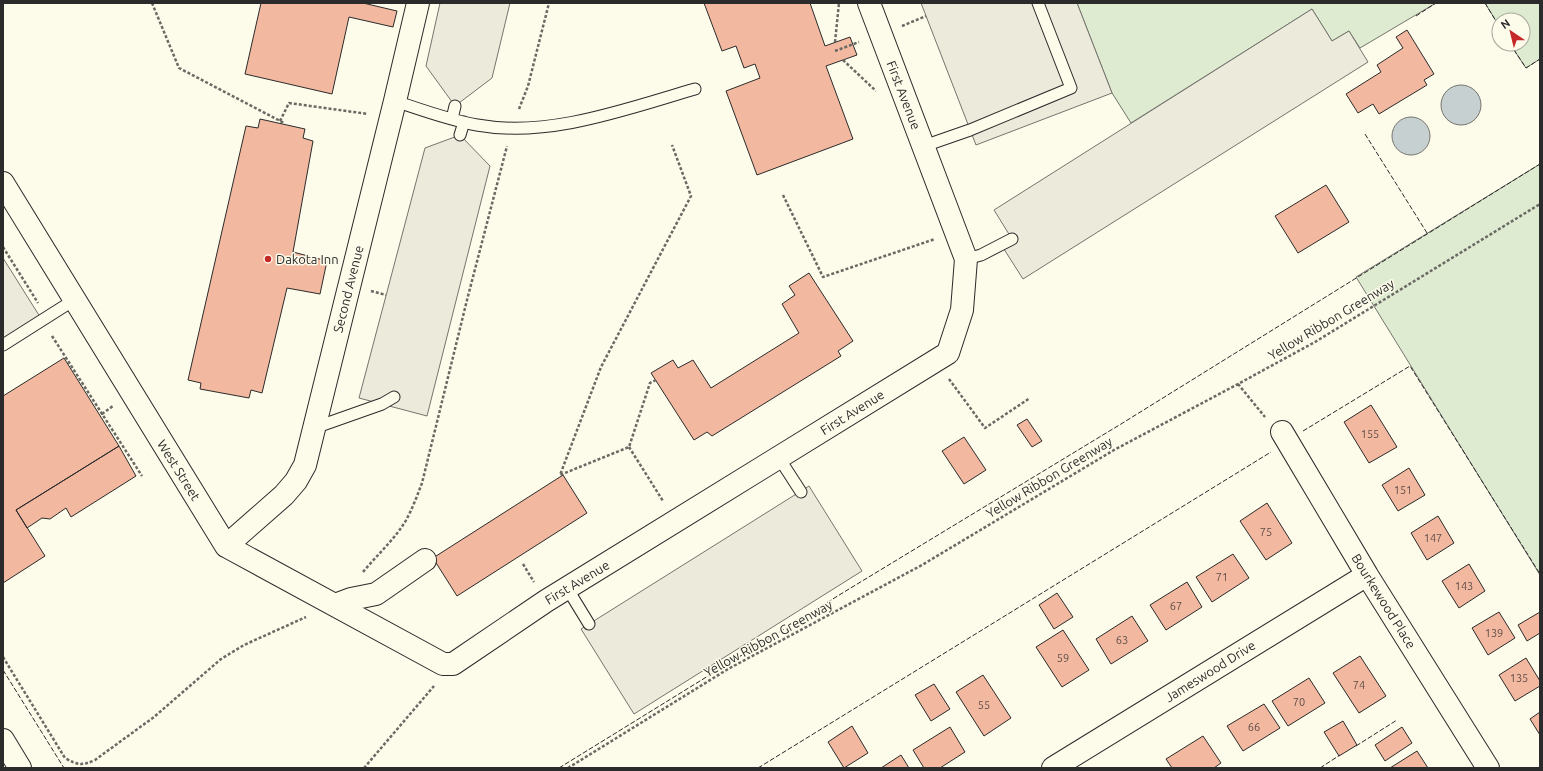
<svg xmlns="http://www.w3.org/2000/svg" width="1543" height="771" font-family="Ubuntu,sans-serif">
<rect width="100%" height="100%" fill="#fdfbea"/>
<path fill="#deebd1" stroke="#74746e" d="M1077 3H1436L1360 48 1349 31 1332 41 1312 9 1131 123 1112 93Z
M1485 3H1540V59L1526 68 1510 44H1523V20H1499V26Z
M1540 164V575L1356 277Z"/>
<path fill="#eceadb" stroke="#74746e" d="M440 3H510L492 78 455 106 426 66Z
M921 3H1077L1112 93 976 145Z
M1312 9 1332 41 1349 31 1368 62 1023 279 1002 246 1012 239 994 210Z
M460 135 490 166 427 416 359 398 425 148Z
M3 258 42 320 3 345Z
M809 486 862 571 634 714 581 629Z"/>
<path fill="#c7d0d0" stroke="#74746e" d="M1441 105a20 20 0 1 1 40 0a20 20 0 1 1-40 0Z
M1392 136a19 19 0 1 1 38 0a19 19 0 1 1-38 0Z"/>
<path fill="#f2b8a0" stroke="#2b2b2b" d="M261 3H363L397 11 393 27 349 17 332 94 245 74Z
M704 3H810L825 46 850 37 857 55 826 66 853 139 757 175 726 91 760 78 755 64 744 68 736 46 722 51Z
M1407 30 1434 74 1424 80 1427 85 1379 114 1373 104 1358 113 1346 94 1381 72 1377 65 1403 48 1396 37Z
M260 119 305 129 303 138 313 141 293 252 327 261 320 294 287 288 262 393 251 390 249 398 200 389 201 383 188 380 246 126 258 128Z
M1326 185 1349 222 1298 253 1275 216Z
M809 273 853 341 838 351 841 356 712 436 707 432 694 440 651 373 673 360 678 368 693 360 711 388 799 333 782 304 795 295 789 286Z
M64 358 119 446 16 510 45 556 3 583V396Z
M1371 405 1397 447 1369 463 1344 422Z
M1027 419 1042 441 1032 447 1017 425Z
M964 437 986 470 964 484 942 451Z
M119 446 136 476 71 517 66 508 50 519 42 518 27 528 16 510Z
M1409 468 1425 495 1398 511 1382 485Z
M563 475 587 513 457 596 433 558Z
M1267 503 1292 543 1266 560 1240 521Z
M1438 516 1454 543 1427 560 1411 533Z
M1233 554 1249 578 1212 602 1196 577Z
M1469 564 1485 591 1459 608 1442 581Z
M1187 582 1202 607 1166 630 1150 605Z
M1057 593 1073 617 1054 629 1039 605Z
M1499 612 1515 638 1488 655 1472 628Z
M1540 612V633L1527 641 1518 625Z
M1132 616 1148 641 1111 664 1096 639Z
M1063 630 1089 670 1062 687 1036 647Z
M1360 656 1386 696 1359 713 1333 673Z
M1526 658 1540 681V686L1515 701 1499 675Z
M983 675 1011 718 984 736 956 692Z
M1309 678 1325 703 1288 726 1272 701Z
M934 684 950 709 931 721 915 695Z
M1264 704 1280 728 1243 751 1227 726Z
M1540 712V735L1530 719Z
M1343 721 1357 745 1339 756 1324 732Z
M852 726 868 753 844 768 828 742Z
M950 727 965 752 940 768H924L913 750Z
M1402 727 1412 743 1385 761 1375 745Z
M1203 736 1221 763 1214 768H1172L1166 759Z
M1417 751 1428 768H1390Z
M901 755 909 768H881Z"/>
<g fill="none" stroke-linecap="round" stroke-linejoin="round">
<g stroke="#2b2b2b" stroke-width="13">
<path id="lane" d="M395 101C422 110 449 120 477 125 549 138 626 109 695 89
M452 119 455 106
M460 135 464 122
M924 146 970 130 1071 88 1038 3
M966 259 981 255 1012 239
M3 345 74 300
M314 428 382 404 394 397
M779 458 801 492
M567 588 589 624"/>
</g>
<g stroke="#2b2b2b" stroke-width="24">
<path id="street" d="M3 183 226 546 443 664H453L546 601 948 353 962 310 966 259 869 3
M1282 432 1367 575 1488 768
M226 546 284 495 296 481 305 465 395 101 418 3
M335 605 351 599 376 594 425 560
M3 740 20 768
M1053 768 1367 575"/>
</g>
<path stroke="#6a6964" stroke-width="2.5" stroke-dasharray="3 2" stroke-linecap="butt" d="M152 3 179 68 284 123
M902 26 926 16
M835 42 839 3
M835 51 859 42
M843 60 876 91
M519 109 528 86 549 3
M280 121 289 103 368 114
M783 195 823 277 935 239
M3 247 38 303
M371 291 386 295
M52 336 142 476
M949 379 985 428 1030 398
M656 380 650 383 629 447 560 475 601 367 691 196 672 145
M1238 384 1265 417
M102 414 113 406
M629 447 663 501
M523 564 534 582
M363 572C377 555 393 541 405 522 412 510 417 496 422 483L467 300 507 146
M3 657 65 758C77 765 82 766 95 760L154 717 221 659 244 645 306 617
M364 768 434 686
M568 768 728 669 922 565 1114 450 1238 384 1315 342 1540 204"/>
<use href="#lane" stroke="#fdfbea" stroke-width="11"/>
<use href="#street" stroke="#fdfbea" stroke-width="22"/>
<path stroke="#2b2b2b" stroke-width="1" stroke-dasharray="5 2" stroke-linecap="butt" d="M1485 3 1499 26
M1416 16 1436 3
M1510 44 1526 68 1540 59
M1365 134 1427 233
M1303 431 1410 366 1540 574
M3 670 64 768
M1356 746 1397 720
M559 768 849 589 1121 424 1540 164
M758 768 1271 452
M1320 768 1340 755"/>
</g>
<circle fill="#c62828" stroke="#fdfbea" stroke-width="1.5" cx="268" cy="259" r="4"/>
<g text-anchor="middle" stroke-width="3" stroke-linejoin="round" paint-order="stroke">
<g font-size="11" fill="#5d4e48">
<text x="1370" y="438">155</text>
<text x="1403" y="494">151</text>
<text x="1266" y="536">75</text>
<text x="1433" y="542">147</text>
<text x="1222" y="581">71</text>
<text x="1464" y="590">143</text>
<text x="1176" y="610">67</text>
<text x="1494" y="637">139</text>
<text x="1122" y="644">63</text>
<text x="1063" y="662">59</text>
<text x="1519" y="682">135</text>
<text x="1359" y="689">74</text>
<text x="1299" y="706">70</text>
<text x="984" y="709">55</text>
<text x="1254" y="731">66</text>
</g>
<g font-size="13" fill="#2b2b2b" stroke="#fdfbea">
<text transform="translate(904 95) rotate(69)" y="5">First Avenue</text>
<text transform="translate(348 289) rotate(-76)" y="5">Second Avenue</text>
<text transform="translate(1331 319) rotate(-31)" y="5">Yellow Ribbon Greenway</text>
<text transform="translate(852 412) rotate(-32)" y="5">First Avenue</text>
<text transform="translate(179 470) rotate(58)" y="5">West Street</text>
<text transform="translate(1049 477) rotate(-31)" y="5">Yellow Ribbon Greenway</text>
<text transform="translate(577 582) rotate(-31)" y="5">First Avenue</text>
<text transform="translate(1384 601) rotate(58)" y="5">Bourkewood Place</text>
<text transform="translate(768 638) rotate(-29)" y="5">Yellow Ribbon Greenway</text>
<text transform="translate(1210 671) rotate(-32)" y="5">Jameswood Drive</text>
</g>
<g font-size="13" fill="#2b2b2b" stroke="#fdfbea" text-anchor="start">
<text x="276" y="264">Dakota Inn</text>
</g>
</g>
<rect width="1543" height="771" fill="none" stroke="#2b2b2b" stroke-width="8"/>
<g transform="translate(1511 32) rotate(325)"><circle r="19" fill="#fdfbea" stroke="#a9a89e"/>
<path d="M0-3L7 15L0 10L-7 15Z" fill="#c62828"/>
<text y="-6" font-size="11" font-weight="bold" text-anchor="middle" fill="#2b2b2b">N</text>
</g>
</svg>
